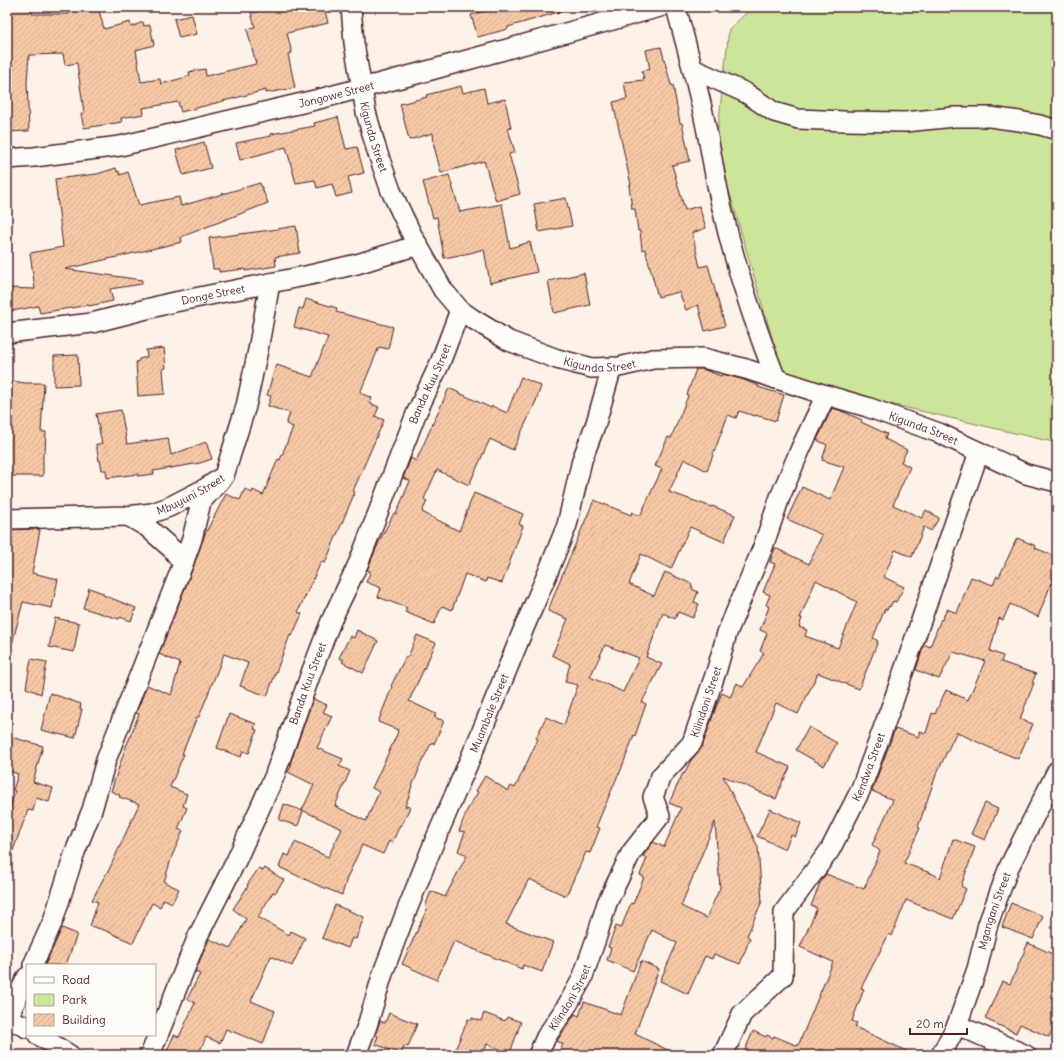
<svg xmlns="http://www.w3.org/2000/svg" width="1064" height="1062" font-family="Delius,sans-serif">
<defs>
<pattern id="building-hatch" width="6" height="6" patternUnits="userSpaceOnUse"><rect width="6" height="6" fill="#f7c9a6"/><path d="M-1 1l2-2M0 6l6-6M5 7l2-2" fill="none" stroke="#d5ac8f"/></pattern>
</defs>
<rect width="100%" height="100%" fill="#fcf2e7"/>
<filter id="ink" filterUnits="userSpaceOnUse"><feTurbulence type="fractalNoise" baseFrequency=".025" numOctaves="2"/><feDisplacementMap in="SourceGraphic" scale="8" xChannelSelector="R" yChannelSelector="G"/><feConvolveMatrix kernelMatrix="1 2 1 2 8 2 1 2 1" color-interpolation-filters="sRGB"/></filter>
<g filter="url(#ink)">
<path fill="#cde59a" stroke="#8c8262" d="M753 7H1057V443L784 379 716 146 729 29Z"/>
<path fill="url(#building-hatch)" stroke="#4a1f2b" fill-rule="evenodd" d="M7 7H32V14H69L67 7H98L104 29 130 22 131 27 143 22 144 26 150 25 154 45 136 50 141 82 160 79 161 84 190 76 189 72 205 69 206 76 256 64 247 29 255 27 251 13 260 11 259 7H324L328 23 287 33 292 53 288 54 295 88 266 93V90L181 112 178 102 143 108 144 114 121 118 122 122 84 128 81 114 84 113 77 63 65 65 63 54 29 55 27 81 29 131 7 132Z
M498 7H561L562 11 508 27V29L478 37 471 15Z
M192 15 197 34 179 38 174 19Z
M661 47 671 85H673L680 123H682L690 161 672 165 685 210 699 206 706 228 692 233 700 267 708 265 725 326 705 331 698 305 686 310 679 292 658 297 645 249 642 250 640 231H638L635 209H632L629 185H631L613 102 627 99 624 82 644 80 642 71 650 69 646 50Z
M461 86 463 93 484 88 487 103 505 99 511 128 508 129 515 152 509 154 520 194 496 201 484 161 441 173 434 146 433 133 409 140 400 104 427 97 426 95Z
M338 117 346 149 357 147 364 173 348 177 352 193 336 197 332 184 317 188 315 180 296 183 286 147 240 160 236 143 271 136V134L315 126 314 123Z
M204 142 211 168 183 175 176 150Z
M116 168 117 172 119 171 120 175 128 172 139 205 179 197 181 206 260 183 268 203 181 237 182 242 65 269 142 280V284L110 289 113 301 89 306V305L40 313 38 306 7 312V288L35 289 30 253 63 247 55 179 97 174Z
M449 175 460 212 502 204 510 248 530 242 537 272 490 283 484 249 470 253 444 258 437 217 433 218 423 182Z
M566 198 572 226 539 232 534 204Z
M296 226 300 253 275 257 276 266 245 271V269L219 272V269H213L209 238 271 230Z
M584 273 590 305 554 313 548 281Z
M306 299 337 308 336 312 393 327 388 349 379 347 360 393 372 398 369 403 379 407 375 416 384 420 353 491 355 492 325 563 321 562 298 612 302 614 292 636 290 635 267 696 240 686 248 663 224 654 199 717H197L182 754H184L170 787 187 794 183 806 187 808 178 829 183 831 172 856 164 882 179 889 172 903 164 899 160 907 152 903 133 943 104 930 90 926 98 902 92 900 107 872H108L139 804 119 797 120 795 111 791 124 752 139 714 136 713 147 685 171 695 180 663 159 654 193 568 205 534 226 494 240 500 245 489 252 493 253 490 263 495 278 459 280 460 293 427 286 424 290 413 268 406 271 396 267 395 275 368H276L277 365 312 377 328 337 294 327 299 308 303 309Z
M164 348 166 368 163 369 165 394 138 396 136 362 139 361V359L147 357 146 350Z
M78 355 79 385 54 386V356Z
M696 369H702L721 376 722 374 741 379 759 386 758 387 784 395 776 421 755 415V416L739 411 736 418 728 415 707 471 684 459 669 492 712 507V506L735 515 724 542 690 527 671 569 641 554 629 584 654 596 665 572 692 584 691 586 693 587 692 589 698 592 694 602 699 604 693 618 678 612 675 619 663 613 646 657 662 664 642 702 646 704 635 736 634 735 619 775H618L596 827 600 828 590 853 586 852 566 896 529 879 506 924 553 942 542 972 523 965 522 969 512 965 454 941 437 980 402 964 427 909 425 907 431 891 445 897 467 855 458 851 465 832 459 831 467 810 478 792 476 791 485 776 508 791 511 786 515 788 538 739 536 738 546 717 564 725 578 685 565 682 570 664 552 655 568 619 548 611 558 585 594 500 631 515 632 512 640 516 662 469 655 466 668 437 671 438 688 396 687 395ZM605 645 639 658 623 692 590 677Z
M521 377 541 386 536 401 513 450 490 439 469 485 437 470 424 499 427 501 422 512 459 531 474 493 523 514 519 524 523 526 502 583 487 578 486 582 465 574 452 610 442 606 434 624 405 612 407 608 378 597 381 588 366 582 370 573H369L370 571 367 570 379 542 394 513 396 514 410 481 403 478 411 458 416 461 449 388 491 408 492 406 507 413Z
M12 381 25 383H44L41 432H46L45 452H43V476H7L9 411Z
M832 408 839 410 862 420 861 422 887 434 885 439 907 450 901 462 910 467 893 505 922 518 926 510 939 518 931 531 924 527 912 557 895 550 884 577 904 587 896 602 893 601 890 607 889 606 887 610 885 609 873 638 878 641 859 689 818 673 798 714 776 703 756 752 790 767 784 780H783L776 799 723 776 758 847 762 901 747 936 750 938 740 964 714 954 712 959 705 956 688 994 660 981 677 943 652 930 633 971 607 960 611 948 608 947 616 926 621 928 631 903 633 904 644 877 640 875 647 858 643 856 653 842 664 847 681 808 669 803 683 773 684 774 691 760 702 747 716 707 722 693 730 697 737 683 743 687 764 653 760 651 767 633 760 630 769 607 766 605 770 595 763 592 775 564 770 562 775 548 809 564 822 535 787 519 802 487 830 500 844 467 822 460 827 445 817 440ZM816 580 857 602 838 648 805 636 807 630 799 627 802 618H800ZM715 822 720 888 706 918 681 906Z
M121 410 127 444 168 438 171 455 206 442 212 459 200 463 153 471 154 474 138 476V474L107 478 106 470H102L100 460 99 461 96 444H102L96 414Z
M36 529 40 530 32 573 58 579 52 608 23 602 12 644 7 643V530Z
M1017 538 1036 546 1035 548 1057 557V569L1038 617 1010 604 1003 620 999 618 990 651 1003 656 1001 662 1036 674 1032 683H1034L1020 719 1033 724 1018 759 999 751V752L956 732V733L936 775 918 827 920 828 904 863 933 874 940 878 953 839 975 847 961 886 966 889 953 919 906 900 892 936 889 934 861 988 864 989 852 1021 857 1023 855 1027 915 1055H834L820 1049 818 1055H743L753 1031 766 1037 767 1035 773 1038 774 1036 798 1046 833 962 800 947 817 908 811 906 820 883 826 874 864 889 880 851 872 845 893 800 872 791 895 729 919 737V731L926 733 932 713 935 714 946 690 968 700 985 661 953 652 939 679 916 670 924 644 930 647 941 619 942 620 947 609 957 613 971 577 993 585 997 576 999 577Z
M89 588 103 593V595L136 608 131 621 120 617 119 619 83 608Z
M55 618 79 623 74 652 49 647Z
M357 630 378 641 363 673 342 662 344 660 339 658 350 636 354 638Z
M417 635 436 643 409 701 436 714 434 717 444 721 434 744 432 742 418 769 419 770 410 791H411L405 806 410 807 402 825H400L392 843 389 841 383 854 362 845 347 878 342 895 315 884 279 867 284 854 289 856 295 842 328 857 342 829 302 810 314 785 288 772 292 764H290L313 699 327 705 323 712 332 716 317 748 343 759 339 766 350 771 335 806 366 821 379 792 372 788 398 732 397 731 398 730 378 722 392 687 391 686 406 656 408 657Z
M31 659 47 662 41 694 26 688Z
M50 693 81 704 80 709H82L75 738 41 730Z
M229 714 256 724 254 729 257 730 249 753 243 751 241 757 217 748Z
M809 727 837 743 824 766 796 750Z
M11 737 43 746 33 782 53 788 49 802 36 798 33 811 28 810 9 861H7V818L15 791 13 790 18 774 7 770V753Z
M985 803 998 809 985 840 971 834Z
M284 804 303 811 298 826 279 820Z
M770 809 801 823 795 837 791 835 785 849 757 836Z
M259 868 263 871 265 868 284 880 275 893 273 892 258 917 289 935 291 931 305 938 292 966 271 956 251 1001 275 1011 263 1044 226 1029 220 1043 206 1037 198 1055H165L174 1035 179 1037 195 1003 187 999 200 974 195 972 209 939 231 948 246 919 233 909 248 886 247 885Z
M1011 903 1043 916 1033 939 1002 927Z
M335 905 364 917 356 939 352 938 348 948 322 938Z
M62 928 77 934 66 965H45Z
M1028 943 1057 956V968L1054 973 1057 974 1055 979 1057 981V1020L1049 1037 1020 1024 1016 1033 985 1019 1002 981 1010 984Z
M641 961 659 969 635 1034 678 1055H558L563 1044 557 1041 575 1014 579 1016 584 1002 621 1015Z
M389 1013 417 1024 408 1047 404 1046 401 1054 375 1044 378 1036 375 1035 380 1021 385 1023Z
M484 1013 505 1021 507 1017 521 1022 510 1053 487 1044 483 1055H453L468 1019 472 1020V1018L481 1021Z"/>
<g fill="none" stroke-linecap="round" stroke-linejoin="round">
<g stroke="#4a1f2b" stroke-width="22">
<g id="street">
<path id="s1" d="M351 7 354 43 366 112 376 148 391 191 412 235 443 290 460 310 473 319 509 341 557 359 592 368 619 367 653 359 703 358 746 369 826 395 867 407 939 433 1026 474 1057 482"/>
<path d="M676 7C686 45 697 83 705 122 711 150 715 180 722 208 735 266 754 323 776 379"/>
<path d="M693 69 746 93 774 112 798 119 845 121 905 122 954 117H990L1019 121 1040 125 1057 130"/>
<path id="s2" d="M7 159 34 157 120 146 319 99 420 73 660 7"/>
<path id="s3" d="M7 333 92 323 170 303 310 275 357 264 418 245"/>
<path d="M128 516 147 527 173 550 183 564"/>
<path id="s4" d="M7 519 128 516 152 513 169 507 206 488 224 476 246 406 258 350 270 283"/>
<path d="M33 965 53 921 75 852 92 810 106 760 183 564 192 539 201 502 224 476"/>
<path d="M7 1019 27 977"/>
<path d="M7 1020 21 1024 27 1028"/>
<path d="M957 1025 1026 1055"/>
<path d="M38 1035 70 1055"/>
<path id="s5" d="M150 1055 198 936 236 861 274 777 311 673 331 621 359 562 416 414 440 363 460 310"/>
<path id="s6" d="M356 1055 367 1026 384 970 405 915 433 845 479 738 524 628 546 577 567 525 582 460 596 423 612 367"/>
<path id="s7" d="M538 1055 546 1037 568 1004 582 979 597 936 607 903 631 853 660 816 653 797 661 776 692 743 717 669 727 633 763 547 780 497 801 448 826 395"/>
<path id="s8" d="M723 1055 742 1014 783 976 784 912 830 850 860 791 894 699 979 452"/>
<path id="s9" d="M941 1055 957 1025 977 969 988 924 1009 867 1057 771"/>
</g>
</g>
<use href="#street" stroke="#fdfcf7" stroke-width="19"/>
</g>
</g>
<g text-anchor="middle" stroke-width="3" stroke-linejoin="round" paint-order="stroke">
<g font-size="11" fill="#4a1f2b" stroke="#fdfcf7">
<text dy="4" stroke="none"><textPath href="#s2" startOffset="336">Jongowe Street</textPath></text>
<text dy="4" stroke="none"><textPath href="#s1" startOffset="132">Kigunda Street</textPath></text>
<text dy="4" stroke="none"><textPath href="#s3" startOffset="210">Donge Street</textPath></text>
<text dy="4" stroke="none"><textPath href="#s1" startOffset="480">Kigunda Street</textPath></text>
<text dy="4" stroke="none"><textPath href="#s5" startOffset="728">Banda Kuu Street</textPath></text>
<text dy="4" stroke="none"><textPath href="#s1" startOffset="816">Kigunda Street</textPath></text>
<text dy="4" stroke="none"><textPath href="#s4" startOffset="188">Mbuyuni Street</textPath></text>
<text dy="4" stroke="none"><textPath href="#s5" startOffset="404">Banda Kuu Street</textPath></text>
<text dy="4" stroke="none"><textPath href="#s7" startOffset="402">Kilindoni Street</textPath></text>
<text dy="4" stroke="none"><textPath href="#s6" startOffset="367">Muambale Street</textPath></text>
<text dy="4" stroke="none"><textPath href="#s8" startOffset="334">Kendwa Street</textPath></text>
<text dy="4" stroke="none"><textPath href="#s9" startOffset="154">Mgangani Street</textPath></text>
<text dy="4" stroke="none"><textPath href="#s7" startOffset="66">Kilindoni Street</textPath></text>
</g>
</g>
<rect width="1064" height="1062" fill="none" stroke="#fdfcf7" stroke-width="24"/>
<rect x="12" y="12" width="1040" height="1038" fill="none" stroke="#4a1f2b" stroke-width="1.5" filter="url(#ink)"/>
<rect x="26" y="964" width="130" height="72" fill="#fdfcf7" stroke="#b5a4a5"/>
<rect x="34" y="977" width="20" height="6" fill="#fdfcf7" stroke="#b5a4a5"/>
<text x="62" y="984" font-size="12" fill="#4a1f2b">Road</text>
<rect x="34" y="994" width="20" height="12" fill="#cde59a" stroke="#b5a4a5"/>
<text x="62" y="1004" font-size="12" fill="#4a1f2b">Park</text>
<rect x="34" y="1014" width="20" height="12" fill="url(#building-hatch)" stroke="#b5a4a5"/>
<text x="62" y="1024" font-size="12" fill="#4a1f2b">Building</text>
<path d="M910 1028v6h57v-6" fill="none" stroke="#4a1f2b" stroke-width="2"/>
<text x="916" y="1028" font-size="12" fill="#4a1f2b" stroke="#fdfcf7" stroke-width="3" paint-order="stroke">20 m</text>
</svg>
